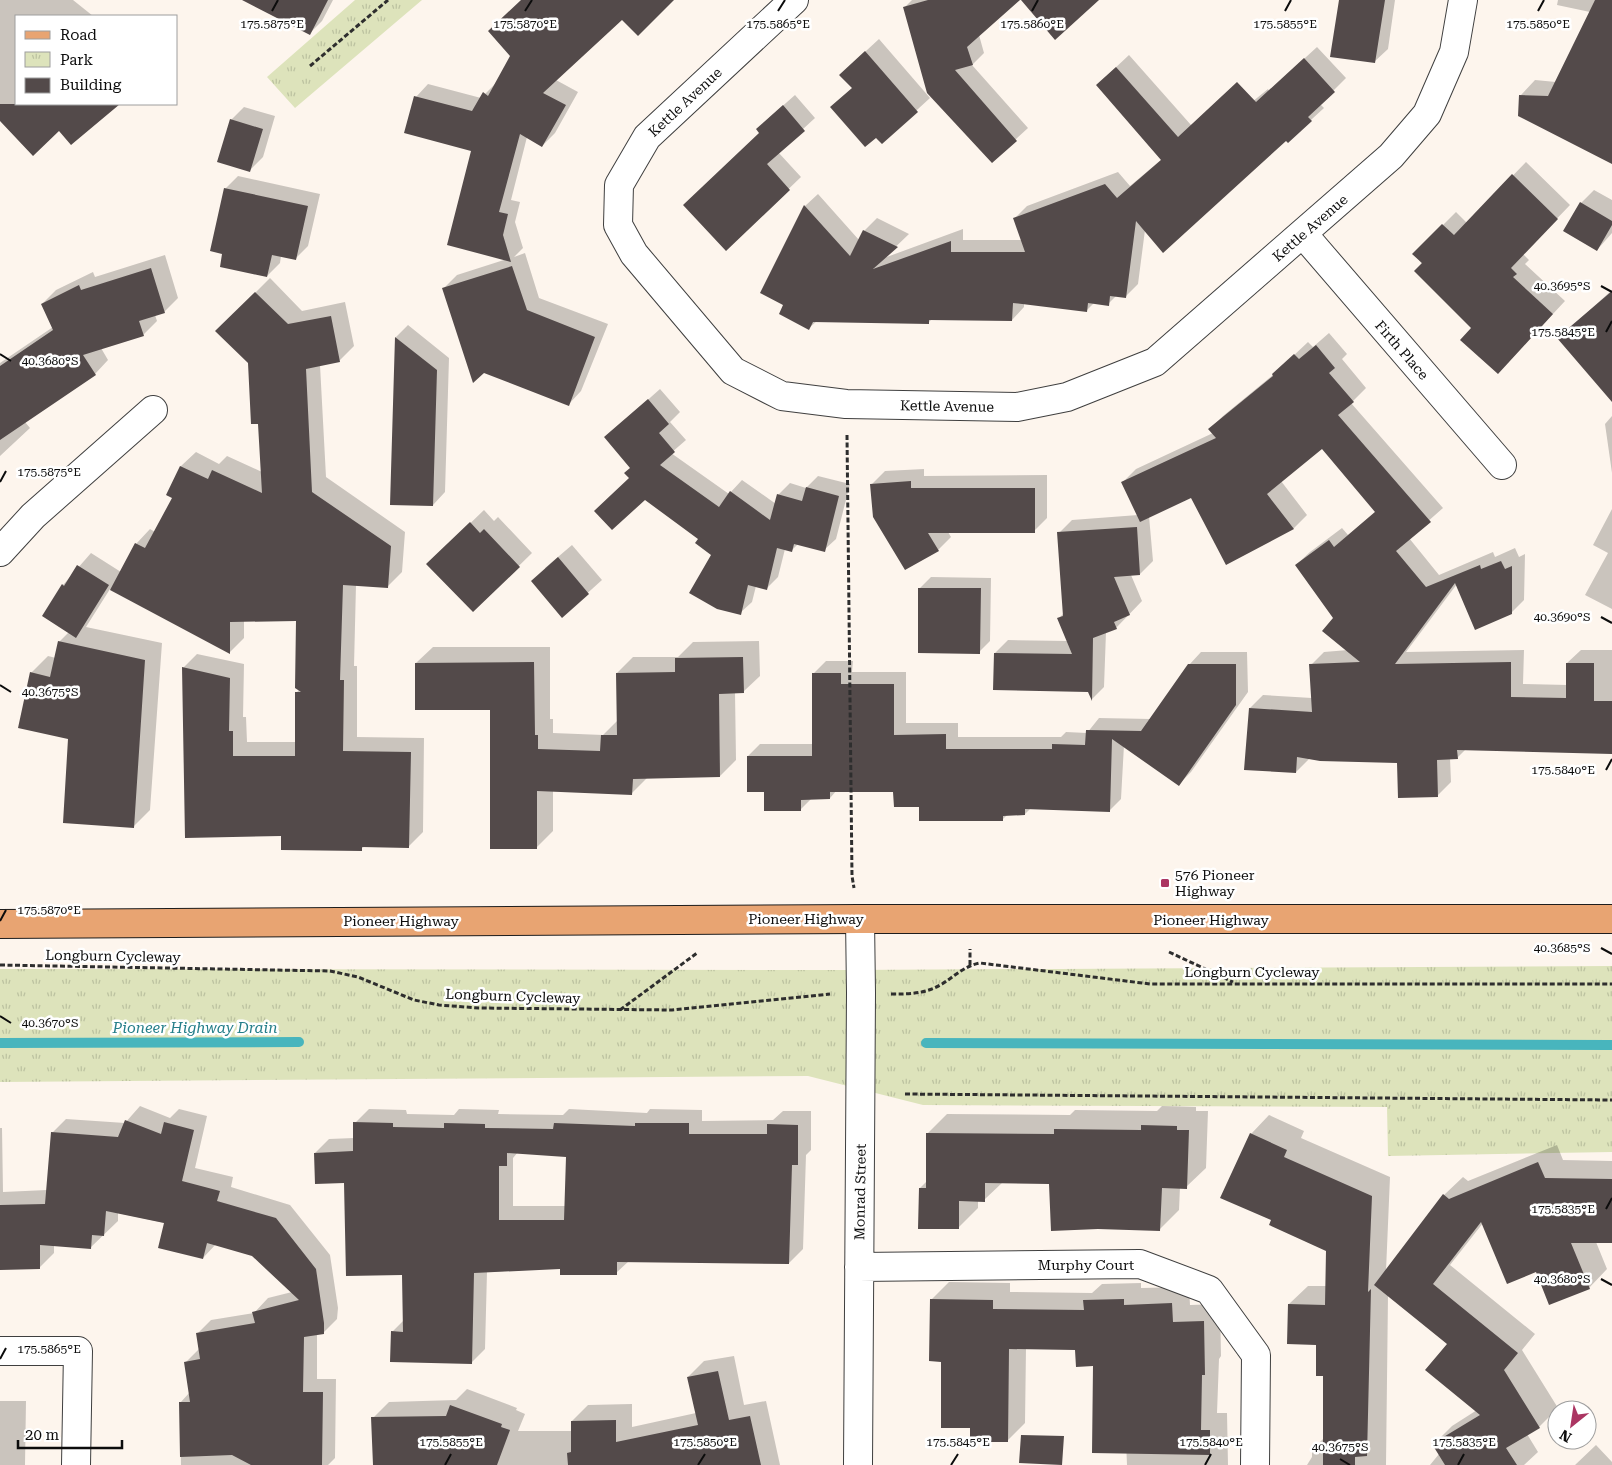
<svg xmlns="http://www.w3.org/2000/svg" width="1612" height="1465" font-family="'Roboto Serif',serif">
<defs>
<pattern id="park-tufts" width="24" height="20" patternUnits="userSpaceOnUse" patternTransform="scale(1.25)"><rect width="24" height="20" fill="#dde3bb"/><path d="M3 7l-1-3M5 7V3M7 7l1-3M15 17l-1-3M17 17v-4M19 17l1-3" fill="none" stroke="#bcc2a0"/></pattern>
</defs>
<rect width="100%" height="100%" fill="#fdf5ed"/>
<path fill="url(#park-tufts)" d="M355 0H422L295 108 267 77Z
M1612 966V1152L1388 1156 1387 1107 923 1105 808 1076 0 1082V969L850 970Z"/>
<path fill="#0003" fill-rule="evenodd" d="M0 0H73L93 16H16V104H117L109 111 59 129 0 119Z
M264 0H333L322 21 309 34Z
M522 0H673L622 19 556 80 578 92 555 133 542 146 527 137 511 200 520 202 515 222 523 248 514 257 525 253 539 298 608 324 581 391 568 405 444 288 457 275 507 259 472 150 416 97 428 84 481 98 498 81 512 56Z
M912 0H1018L979 35 984 53 972 65 1028 128 992 161 904 8Z
M1340 0H1395L1388 49 1374 62Z
M1558 0H1612V162L1521 95 1535 80 1556 82 1590 12 1557 5Z
M879 39 930 98 882 142 853 87 854 62Z
M1317 47 1346 78 1320 104 1324 108 1288 141 1286 139 1145 230 1138 284 1126 296 1117 295 1108 304 1094 303 1086 311 1024 303V307L1012 320 932 319 928 323 817 321 809 328 785 304 761 292 805 206 818 194 859 240 864 231 877 218 909 234 884 258 963 229V240H1022L1014 219 1027 206 1118 172 1130 186 1162 159 1097 85 1129 55 1191 125 1231 119 1268 89 1269 91Z
M795 95 815 118 778 152 801 177 726 249 761 133 769 118Z
M244 107 275 116 263 157 250 170 231 120Z
M1526 162 1570 205 1523 254 1529 260 1525 264 1565 301 1511 359 1473 328 1414 254 1456 212 1467 223Z
M238 176 320 194 308 246 295 259 281 256 280 263 267 276 224 253 225 189Z
M1594 190 1612 200V233L1597 250 1565 231 1581 203Z
M165 255 178 298 164 312 155 315 157 321 143 335 101 348 108 360 95 374 25 422 30 428 0 456V363L53 327 42 304 56 290 93 272 95 277Z
M270 278 302 311 345 302 354 346 339 361 320 365 326 477 405 532 402 572 388 586 356 585 354 666H357V737L424 738 423 832 408 847 365 846 361 849 282 834 187 837 183 668 197 654 244 664 243 717H246L247 742H296L297 692 300 689 297 620 244 621V638L230 652 110 589 86 627 162 643 150 810 133 827 70 738 31 673 48 656 56 658 59 642 69 632 63 585 91 553 121 572 136 544 150 529 155 532 174 498 167 495 181 466 196 452 219 464 227 456 262 472 260 423 249 363 217 331Z
M1612 290V400L1559 338Z
M408 325 449 358 445 492 433 505 392 504 396 337Z
M1329 333 1347 354 1342 359 1366 388 1351 403 1443 508 1409 538 1439 575 1493 552 1495 557 1515 548 1519 557 1525 554 1524 600 1511 613 1457 584 1406 652 1524 650 1523 684 1568 685 1567 663 1581 650H1612V753L1466 749 1457 758H1450L1451 782 1437 796 1398 761 1309 759 1296 772 1250 708 1263 695 1312 698 1311 665 1324 652 1348 650 1334 618 1296 565 1310 552 1342 528 1348 535 1376 511 1322 448 1281 481 1307 515 1294 528 1227 563 1191 497 1149 516 1153 561 1140 574 1131 575 1142 601 1116 628 1106 632 1104 687 1092 699 1089 691 995 653 1008 640 1068 641 1058 619 1064 613 1059 533 1072 520 1138 515 1123 482 1136 469 1213 433 1210 429 1223 416 1274 374 1308 342 1313 347Z
M660 389 680 412 670 422 686 440 671 453 729 494 742 480 776 504 778 495 790 483 806 488 818 476 850 484 836 539 824 550 798 544 792 550 785 549 778 577 767 588 756 586 752 602 740 613 713 554 700 538 630 478 632 468 606 437Z
M1612 416V473L1605 424Z
M924 469V476L1047 475V518L1034 531 948 532 951 537 938 550 872 484 885 471Z
M1612 509V609L1585 595 1608 553 1593 545Z
M484 510 494 521 498 517 532 553 473 611 428 564Z
M572 545 602 580 562 616 545 568Z
M931 577 991 578 990 641 979 652 919 651 920 588Z
M759 641 760 676 743 692H735L736 760 720 776 648 777 631 794 553 790V831L537 847 491 708 416 663 433 647H550V719H553V733L603 735 618 720 617 673 633 657H678L693 642Z
M1201 652H1247L1248 692 1191 772 1179 784 1124 745 1121 799 1109 811 1031 808 1025 814H1008L1002 820 920 806 895 791 837 790 830 798H812L800 810 766 791 748 756 760 744H813L814 673 826 661H853L852 672H906V723H958V737H1061L1066 732 1087 733 1099 718 1151 719 1189 665Z
M140 1106 170 1118 179 1109 207 1116 195 1168 233 1177 231 1187 290 1205 330 1255 338 1308 337 1319 323 1333 317 1334V1379H336L335 1458 328 1465H181L180 1403 190 1392 185 1363 199 1349 197 1334 211 1320 254 1313 268 1298 292 1292 252 1255 216 1244 203 1258 165 1223 118 1213V1221L90 1248 54 1245V1253L40 1267 0 1268V1128H2L3 1192 47 1190 52 1133 66 1119 125 1123Z
M1162 1106 1196 1107V1111H1208L1206 1168 1186 1187H1180L1179 1210 1160 1229 1050 1183 1003 1182 984 1200H978V1208L958 1228 920 1188 927 1181 928 1133 947 1114 1070 1115 1075 1110 1157 1111Z
M369 1109 406 1110 407 1114 454 1115 459 1109 499 1110 498 1114 563 1115 569 1109 647 1113 650 1109 702 1110V1121L773 1120 783 1111H811V1150L806 1155 803 1249 789 1263 629 1261 616 1273 562 1268 487 1272 485 1349 471 1363 392 1332 404 1320 403 1274 346 1182 315 1153 329 1139 354 1138 355 1123ZM518 1152 568 1156 566 1206H513V1158Z
M1269 1115 1304 1131 1301 1138 1390 1177 1386 1271 1444 1195 1463 1177 1468 1181 1557 1145 1563 1160 1612 1161V1242H1596L1607 1269 1589 1288 1537 1270 1483 1223 1450 1265 1535 1334 1522 1350 1558 1408 1539 1427 1527 1434 1538 1452 1524 1465H1430L1439 1454 1434 1444 1452 1426 1477 1410 1448 1344 1388 1295 1386 1465H1307L1312 1457V1450L1324 1438V1374L1318 1344 1289 1304 1308 1286H1327L1328 1250 1272 1220 1251 1134Z
M949 1282 1010 1283V1292L1092 1293 1102 1284 1141 1283V1288L1189 1287 1190 1305 1220 1304 1221 1356 1219 1359 1217 1413H1227L1228 1465H1127L1126 1441 1095 1365 1076 1348H1026L1025 1423 1007 1441 971 1427 942 1361 931 1300Z
M734 1356 744 1405 766 1401 780 1465H374L373 1418 389 1402 456 1400 467 1389 517 1408 516 1410 525 1414 518 1431H572V1421L588 1405 632 1404V1427L696 1413 688 1377 704 1361Z
M0 1401H26L25 1465H0Z
M1596 1445 1612 1462V1465H1575Z"/>
<g fill="none" stroke-linecap="round" stroke-linejoin="round">
<path stroke="#48b5bd" stroke-width="10" d="M0 1043 299 1042
M926 1043 1612 1045"/>
</g>
<path fill="#534a4a" fill-rule="evenodd" d="M242 0H328L310 35Z
M521 0H674L638 36 622 20 543 93 566 105 542 147 520 134 499 212 508 214 503 235 511 262 447 245 471 151 404 133 414 96 472 111 483 92 488 96 510 56 488 31Z
M928 0H1020L967 47 973 65 955 70 1017 141 992 163 927 93 903 7Z
M1021 0H1099L1055 40Z
M1339 0H1385L1375 63 1330 57Z
M1595 0H1612V164L1518 116 1519 95 1548 96Z
M865 51 918 112 882 144 876 138 865 147 830 107 852 88 839 75Z
M1304 58 1335 92 1308 117 1312 121 1288 143 1286 141 1163 253 1136 221 1126 298 1110 296 1109 306 1088 303 1087 312 1013 303 1012 321 929 320V324L813 322 809 330 779 314 783 305 760 293 804 205 850 256 863 230 898 247 873 269 951 241V252H1025L1013 218 1105 184 1117 198 1161 160 1096 85 1116 67 1178 137 1237 82 1256 102Z
M0 104H120L71 145 59 131 33 156 0 121Z
M783 105 805 131 767 164 790 190 726 251 683 205 759 133 756 129Z
M230 119 263 129 250 172 217 162Z
M1512 174 1558 219 1511 268 1517 274 1513 277 1553 314 1498 374 1460 340 1471 328 1414 271 1422 263 1412 254 1442 224 1454 235Z
M224 188 308 206 296 260 272 255 267 277 220 267 222 254 210 251Z
M1580 202 1612 221V225L1597 251 1563 231Z
M512 266 527 310 595 337 569 406 484 373 473 383 442 288Z
M151 268 165 313 139 321 144 336 83 355 96 375 0 440V366L53 330 41 304 79 285 81 290Z
M1612 291V402L1557 338Z
M255 292 288 324 331 316 340 362 306 369 312 492 391 546 388 588 343 585 340 680H344L343 751 411 752 409 848 362 847V851L281 850V836L185 838 182 667 230 678 229 731H233V756H295V692H301L295 688 296 621 230 622V654L110 590 135 543 145 548 172 498 166 495 180 466 208 479 212 470 262 493 258 424H251L248 363 215 331Z
M395 337 437 370 433 506 390 505Z
M1316 345 1335 368 1329 373 1354 402 1338 415 1431 522 1396 551 1426 587 1480 565 1481 569 1501 561 1505 569 1512 566V614L1475 630 1455 583 1395 664 1511 662V697L1566 698V663H1594V701H1612V754L1457 750 1458 759 1437 760 1438 797 1398 798 1397 763 1320 761 1297 757 1296 773 1244 770 1249 708 1312 712 1309 664 1360 662 1322 631 1333 618 1295 565 1329 540 1334 547 1375 512 1322 449 1267 494 1294 529 1226 565 1191 498 1140 522 1121 482 1216 438 1208 429 1273 376 1272 374 1294 354 1299 359Z
M648 399 669 424 659 433 675 452 660 465 719 507 730 491 770 520 777 494 802 501 806 487 839 496 825 552 794 544 792 552 777 548 767 590 748 585 741 615 717 609 689 593 711 555 695 543 698 539 645 500 612 530 594 511 629 478 624 473 630 468 604 437Z
M911 481V488H1035V533H928L939 551 905 570 873 517 870 484Z
M470 522 480 533 484 529 520 567 473 612 426 564Z
M1137 527 1140 575 1114 577 1130 615 1114 622 1117 629 1093 638 1092 701 1088 692 993 690 994 653 1072 654 1057 618 1063 616 1057 532Z
M558 557 589 594 562 618 531 581Z
M77 565 109 585 76 638 42 616 62 584 64 586Z
M918 588H981L980 654 918 653Z
M58 641 145 660 134 828 63 823 68 739 18 728 30 672 50 677Z
M743 657 744 693 719 694 720 777 633 779 632 795 537 791V849H490V710H415V663L534 662 535 735H538V749L600 751 601 735H617L616 673 675 672V658Z
M1188 664H1236V705L1179 786 1112 739 1110 812 1025 809V815L1003 816V821H919V807H894L893 792H830V799L801 800V811H764V792H747V756H812V673H841V684H894V735L946 734V749H1052V744L1085 745 1086 730 1141 731Z
M125 1120 161 1134 164 1122 194 1130 182 1181 220 1191 217 1201 276 1218 316 1269 324 1323V1334L304 1337 303 1392H323L322 1465H251L232 1455 180 1457 179 1402H190L184 1362 200 1359 196 1333 255 1323 252 1312 299 1300 252 1256 207 1243 203 1259 158 1248 164 1223 106 1211 104 1236 92 1235 91 1249 40 1245V1269L0 1270V1205L45 1204 51 1132 118 1137Z
M353 1122 393 1123V1127L444 1128V1123L485 1124V1128L553 1129 554 1123 635 1126V1123H689V1134H767V1124L798 1125V1165H792L789 1264 617 1262V1275H560V1269L474 1273 472 1364 390 1362 391 1331 403 1332 402 1275 346 1276 344 1183 315 1184 314 1153 353 1151ZM507 1153 566 1157 564 1220H499V1166H507Z
M1141 1125 1177 1126V1130H1189L1187 1189 1162 1188 1160 1231 1098 1229 1051 1231 1049 1184 985 1183V1202L959 1201V1229H918L919 1188H926V1133L1054 1134V1129L1141 1130Z
M1250 1133 1287 1150 1284 1157 1372 1196 1368 1292 1371 1289 1367 1456 1355 1457V1465H1323V1376H1316V1345L1287 1344 1288 1304 1325 1305 1326 1251 1269 1225 1271 1220 1220 1198Z
M1538 1162 1545 1178 1612 1179V1243H1571L1590 1289 1549 1305 1536 1272 1507 1284 1481 1222 1433 1284 1518 1353 1504 1370 1540 1428 1506 1448 1517 1465H1445L1432 1444 1480 1415 1425 1370 1447 1344 1374 1285 1443 1194 1449 1199Z
M930 1299 993 1300V1309L1084 1310 1083 1300 1124 1299V1305L1172 1303 1173 1322 1204 1321 1205 1375H1202L1201 1430H1210V1455L1092 1453 1093 1366 1076 1367 1075 1350 1009 1349 1008 1442H970V1428H941V1362L929 1361Z
M718 1371 729 1420 750 1416 761 1465H568L567 1453 571 1452V1421L616 1420V1442L698 1425 687 1377Z
M450 1405 502 1424 501 1427 510 1430 497 1465H373L371 1417 446 1416Z
M1021 1435 1064 1436 1062 1465 1019 1463Z"/>
<g fill="none" stroke-linecap="round" stroke-linejoin="round">
<g stroke="#3f3f3f" stroke-width="30">
<path id="minor" d="M794 0 647 137 619 185 618 225 634 254 733 371 782 396 846 404 1017 407 1067 397 1155 362 1391 156 1427 114 1454 52 1463 0
M1303 234 1502 465
M0 552 33 516 153 410
M859 1267 1140 1264 1209 1290 1256 1355 1255 1465
M0 1351H78L76 1465
M858 1465 861 993 860 919"/>
</g>
<g stroke="#1d1d1d" stroke-width="30">
<path id="major" d="M0 924 860 919H1612"/>
</g>
<path stroke="#2e2e2e" stroke-width="3" stroke-dasharray="5 2.5" stroke-linecap="butt" d="M310 66 388 0
M847 435 852 876 854 888
M1169 952 1233 982
M0 965 330 971 358 977 414 1000 439 1005 479 1008 672 1010 830 994
M970 965V949
M891 994C910 994 925 994 942 984 955 976 964 966 980 963L1150 984H1612
M620 1010 697 953
M905 1094 1612 1100"/>
<use href="#minor" stroke="#fff" stroke-width="28"/>
<use href="#major" stroke="#e8a472" stroke-width="28"/>
</g>
<path fill="none" stroke="#0c0c0c" stroke-width="2" d="M272 11 278 0M525 11 532 0M778 11 785 0M1032 11 1038 0M1285 11 1291 0M1538 11 1544 0M1601 286 1612 292M1606 332 1612 321M0 354 11 361M0 482 6 471M1601 617 1612 623M0 685 11 692M1606 770 1612 759M0 921 6 910M1601 948 1612 954M0 1016 11 1023M1606 1209 1612 1198M1601 1279 1612 1285M0 1359 6 1348M1340 1459 1350 1465M445 1465 451 1454M698 1465 705 1454M951 1465 958 1454M1205 1465 1211 1454M1458 1465 1464 1454"/>
<rect fill="#ab3562" stroke="#fff" stroke-width="2" x="1160" y="878" width="10" height="10" rx="2.5"/>
<g text-anchor="middle" stroke-width="5" stroke-linejoin="round" paint-order="stroke">
<g font-size="14" fill="#0c0c0c" stroke="#fff">
<text transform="translate(685 102) rotate(-43)" y="5">Kettle Avenue</text>
<text transform="translate(1310 228) rotate(-41)" y="5">Kettle Avenue</text>
<text transform="translate(1402 350) rotate(49)" y="5">Firth Place</text>
<text transform="translate(947 406) rotate(1)" y="5">Kettle Avenue</text>
<text x="806" y="924">Pioneer Highway</text>
<text x="1211" y="925">Pioneer Highway</text>
<text x="401" y="926">Pioneer Highway</text>
<text transform="translate(113 956) rotate(1)" y="5">Longburn Cycleway</text>
<text x="1252" y="977">Longburn Cycleway</text>
<text transform="translate(513 996) rotate(2)" y="5">Longburn Cycleway</text>
<text transform="translate(860 1192) rotate(-89)" y="5">Monrad Street</text>
<text x="1086" y="1270">Murphy Court</text>
</g>
<g font-size="14" fill="#0c0c0c" stroke="#fff" text-anchor="start">
<text x="1175" y="880">576 Pioneer<tspan x="1175" dy="16">Highway</tspan></text>
</g>
<g font-size="15" font-style="italic" fill="#247e89" stroke="#fff">
<text x="195" y="1033">Pioneer Highway Drain</text>
</g>
</g>
<g font-size="12" text-anchor="middle" fill="#0c0c0c" stroke="#fff" stroke-width="5" stroke-linejoin="round" paint-order="stroke">
<text x="272" y="28">175.5875°E</text>
<text x="778" y="28">175.5865°E</text>
<text x="1032" y="28">175.5860°E</text>
<text x="1285" y="28">175.5855°E</text>
<text x="1538" y="28">175.5850°E</text>
<text x="525" y="28">175.5870°E</text>
<text x="1562" y="290">40.3695°S</text>
<text x="1563" y="336">175.5845°E</text>
<text x="50" y="365">40.3680°S</text>
<text x="49" y="476">175.5875°E</text>
<text x="1562" y="621">40.3690°S</text>
<text x="50" y="696">40.3675°S</text>
<text x="1563" y="774">175.5840°E</text>
<text x="49" y="914">175.5870°E</text>
<text x="1562" y="952">40.3685°S</text>
<text x="50" y="1027">40.3670°S</text>
<text x="1563" y="1213">175.5835°E</text>
<text x="1562" y="1283">40.3680°S</text>
<text x="49" y="1353">175.5865°E</text>
<text x="451" y="1446">175.5855°E</text>
<text x="705" y="1446">175.5850°E</text>
<text x="958" y="1446">175.5845°E</text>
<text x="1211" y="1446">175.5840°E</text>
<text x="1464" y="1446">175.5835°E</text>
<text x="1340" y="1451">40.3675°S</text>
</g>
<rect x="15" y="15" width="162" height="90" fill="#ffffff" stroke="#9e9e9e"/>
<rect x="25" y="31" width="25" height="8" fill="#e8a472" stroke="#9e9e9e"/>
<text x="60" y="40" font-size="15" fill="#0c0c0c">Road</text>
<rect x="25" y="52" width="25" height="15" fill="url(#park-tufts)" stroke="#9e9e9e"/>
<text x="60" y="65" font-size="15" fill="#0c0c0c">Park</text>
<rect x="25" y="78" width="25" height="15" fill="#534a4a" stroke="#9e9e9e"/>
<text x="60" y="90" font-size="15" fill="#0c0c0c">Building</text>
<g transform="translate(1572 1425) rotate(210)"><circle r="24" fill="#ffffff" stroke="#9e9e9e"/>
<path d="M0-4L9 19L0 12L-9 19Z" fill="#ab3562"/>
<text y="-8" font-size="14" font-weight="bold" text-anchor="middle" fill="#0c0c0c">N</text>
</g>
<path d="M18 1440v8h104v-8" fill="none" stroke="#0c0c0c" stroke-width="2.5"/>
<text x="25" y="1440" font-size="15" fill="#0c0c0c" stroke="#ffffff" stroke-width="4" paint-order="stroke">20 m</text>
</svg>
